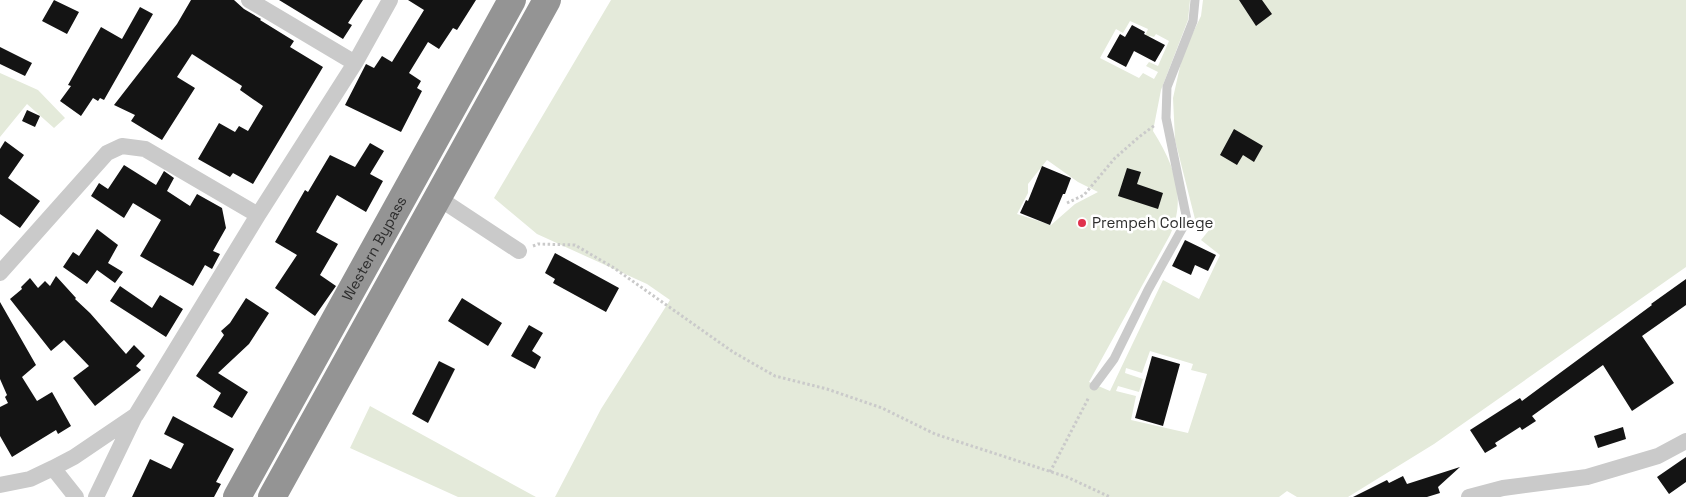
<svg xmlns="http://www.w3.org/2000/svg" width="1686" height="497" font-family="'Space Grotesk',sans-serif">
<rect width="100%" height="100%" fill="#fff"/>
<path fill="#e4eada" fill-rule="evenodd" d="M611 0H1190L1188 20 1161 90 1153 131C1174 164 1187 198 1170 235L1089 382 1110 391 1163 280 1199 299 1220 255 1201 240 1214 224 1196 223 1175 140 1173 98 1183 53 1201 16 1203 0H1686V267L1434 444 1348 497H1297L1287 491 1279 497H555L601 409 670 300 647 284 537 234 494 198ZM1130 21 1148 29 1145 36 1147 38 1150 36 1154 37 1156 34 1169 41 1158 66 1149 62 1146 66 1158 72 1154 79 1143 73 1139 78 1100 58 1116 29 1123 33ZM1047 160 1078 182 1098 192 1075 204 1051 225 1017 214 1028 193V184ZM1150 351 1193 364 1191 370 1207 374 1188 433 1131 420 1136 396 1116 391 1118 386 1139 392 1143 379 1125 373 1126 368 1142 373Z
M0 73 38 90 65 118 54 128 27 104 0 137Z
M370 406 536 497H458L350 448Z"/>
<path fill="#141414" d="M54 0 79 12 67 34 42 21Z
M191 0H234L244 9 261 19 260 20 294 41 290 47 323 67 253 184 233 173 230 177 198 159 219 123 235 132 239 126 248 131 263 106 240 90 242 86 192 54 177 77 195 88 162 140 131 121 135 115 114 105 177 24Z
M279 0H363L348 23 352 25 343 39Z
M408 0H476L457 30 453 28 439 49 428 42 409 73 421 81 417 88 422 91 401 132 345 105 366 64 374 68 382 56 392 62 424 10Z
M1239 0H1262L1272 14 1256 26Z
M140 7 153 14 104 100 100 98 98 101 93 98 81 116 60 101 71 86 68 85 101 27 122 39Z
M1132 25 1145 32 1144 34 1165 45 1155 62 1134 51 1126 67 1107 57 1120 34 1125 37Z
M0 47 32 63 25 76 0 64Z
M27 110 40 116 35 127 22 121Z
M1234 129 1263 146 1254 162 1243 155 1237 165 1220 155Z
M5 141 24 155 8 178 40 201 20 228 0 214V149Z
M370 143 384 151 370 174 383 181 366 212 337 195 316 232 338 244 320 275 336 286 315 316 275 288 297 255 275 242 305 190 308 192 330 155 355 167Z
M124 165 156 185 164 171 174 178 167 191 190 206 197 194 222 208 226 228 213 251 220 254 212 269 205 265 193 286 140 256 161 220 133 203 124 218 91 196 99 183 108 189Z
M1042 166 1071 178 1065 194H1063L1050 225 1020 213 1026 200 1028 201Z
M1127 168 1141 172 1137 184 1163 193 1158 209 1118 196Z
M97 229 118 245 108 263 123 272 115 283 97 270 87 284 63 267 73 252 79 256Z
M1185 240 1216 255 1208 271 1195 265 1191 275 1172 266Z
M555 253 619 288 606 312 553 283 555 279 545 273Z
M56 276 76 298 75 299 90 313 126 354 134 345 145 356 136 366 141 370 95 406 73 378 89 366 64 340 51 351 10 299 22 289 21 287 30 278 38 288 45 281 50 286Z
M1686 279V305L1642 336 1674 383 1632 411 1603 365 1532 416 1536 421 1522 430 1520 427 1495 443 1497 446 1485 453 1470 430 1520 398 1522 401 1652 305 1651 304Z
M120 286 152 308 160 295 183 309 166 337 110 301Z
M246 298 269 313 249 344 218 373 248 392 232 418 213 407 221 393 196 376 224 335 221 331 230 323Z
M462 298 502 323 488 346 448 321Z
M0 302 36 365 22 377 37 401 52 392 71 426 58 434 56 430 12 457 0 436V407L8 403 5 397 7 395 0 379Z
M529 325 543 333 532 351 541 357 535 369 511 356Z
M1152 356 1180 364 1163 426 1135 418Z
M439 361 455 369 428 423 412 414Z
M173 416 234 449 216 482 221 484 214 497H132L150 459 171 469 184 444 164 434Z
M1623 427 1626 439 1598 448 1594 436Z
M1686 457V482L1669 494 1657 477Z
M1460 467 1438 487 1440 493 1427 497H1353L1387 480 1389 483 1403 476 1407 484Z"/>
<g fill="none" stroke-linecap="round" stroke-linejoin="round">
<path stroke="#cacaca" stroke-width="3" stroke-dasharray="2.5 2.5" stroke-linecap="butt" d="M1067 203 1084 195 1115 158 1139 137 1155 125
M533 246 538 244 575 245 614 268 733 352 775 376 827 389 882 408 935 434 1067 477 1110 497
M1050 472 1089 397"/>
<path stroke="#cacaca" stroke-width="9" d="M1094 386 1114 359 1148 290 1187 220 1166 118 1167 87 1193 21 1195 0"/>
<path stroke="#cacaca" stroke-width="16" d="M249 0 355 63
M437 197 519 251
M0 273 107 153 122 146 145 149 258 215
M53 468 76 497
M0 485 30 479 53 468 74 457 136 415 258 215 355 63 390 0
M96 497 135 416
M1469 497 1503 488 1587 477 1658 456 1686 441"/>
<g stroke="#949494" stroke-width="28">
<path id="s1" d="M237 497 512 0"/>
<path d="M272 497 547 0"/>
</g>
</g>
<circle fill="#e0324d" stroke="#fff" stroke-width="2" cx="1082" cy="223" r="5"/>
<g text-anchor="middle" stroke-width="5" stroke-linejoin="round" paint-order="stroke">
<g font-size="15" fill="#2d2d2d" stroke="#fff" text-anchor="start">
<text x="1092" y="228">Prempeh College</text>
</g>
<g font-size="15" fill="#2d2d2d" stroke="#fff">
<text dy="5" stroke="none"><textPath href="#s1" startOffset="284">Western Bypass</textPath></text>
</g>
</g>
</svg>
